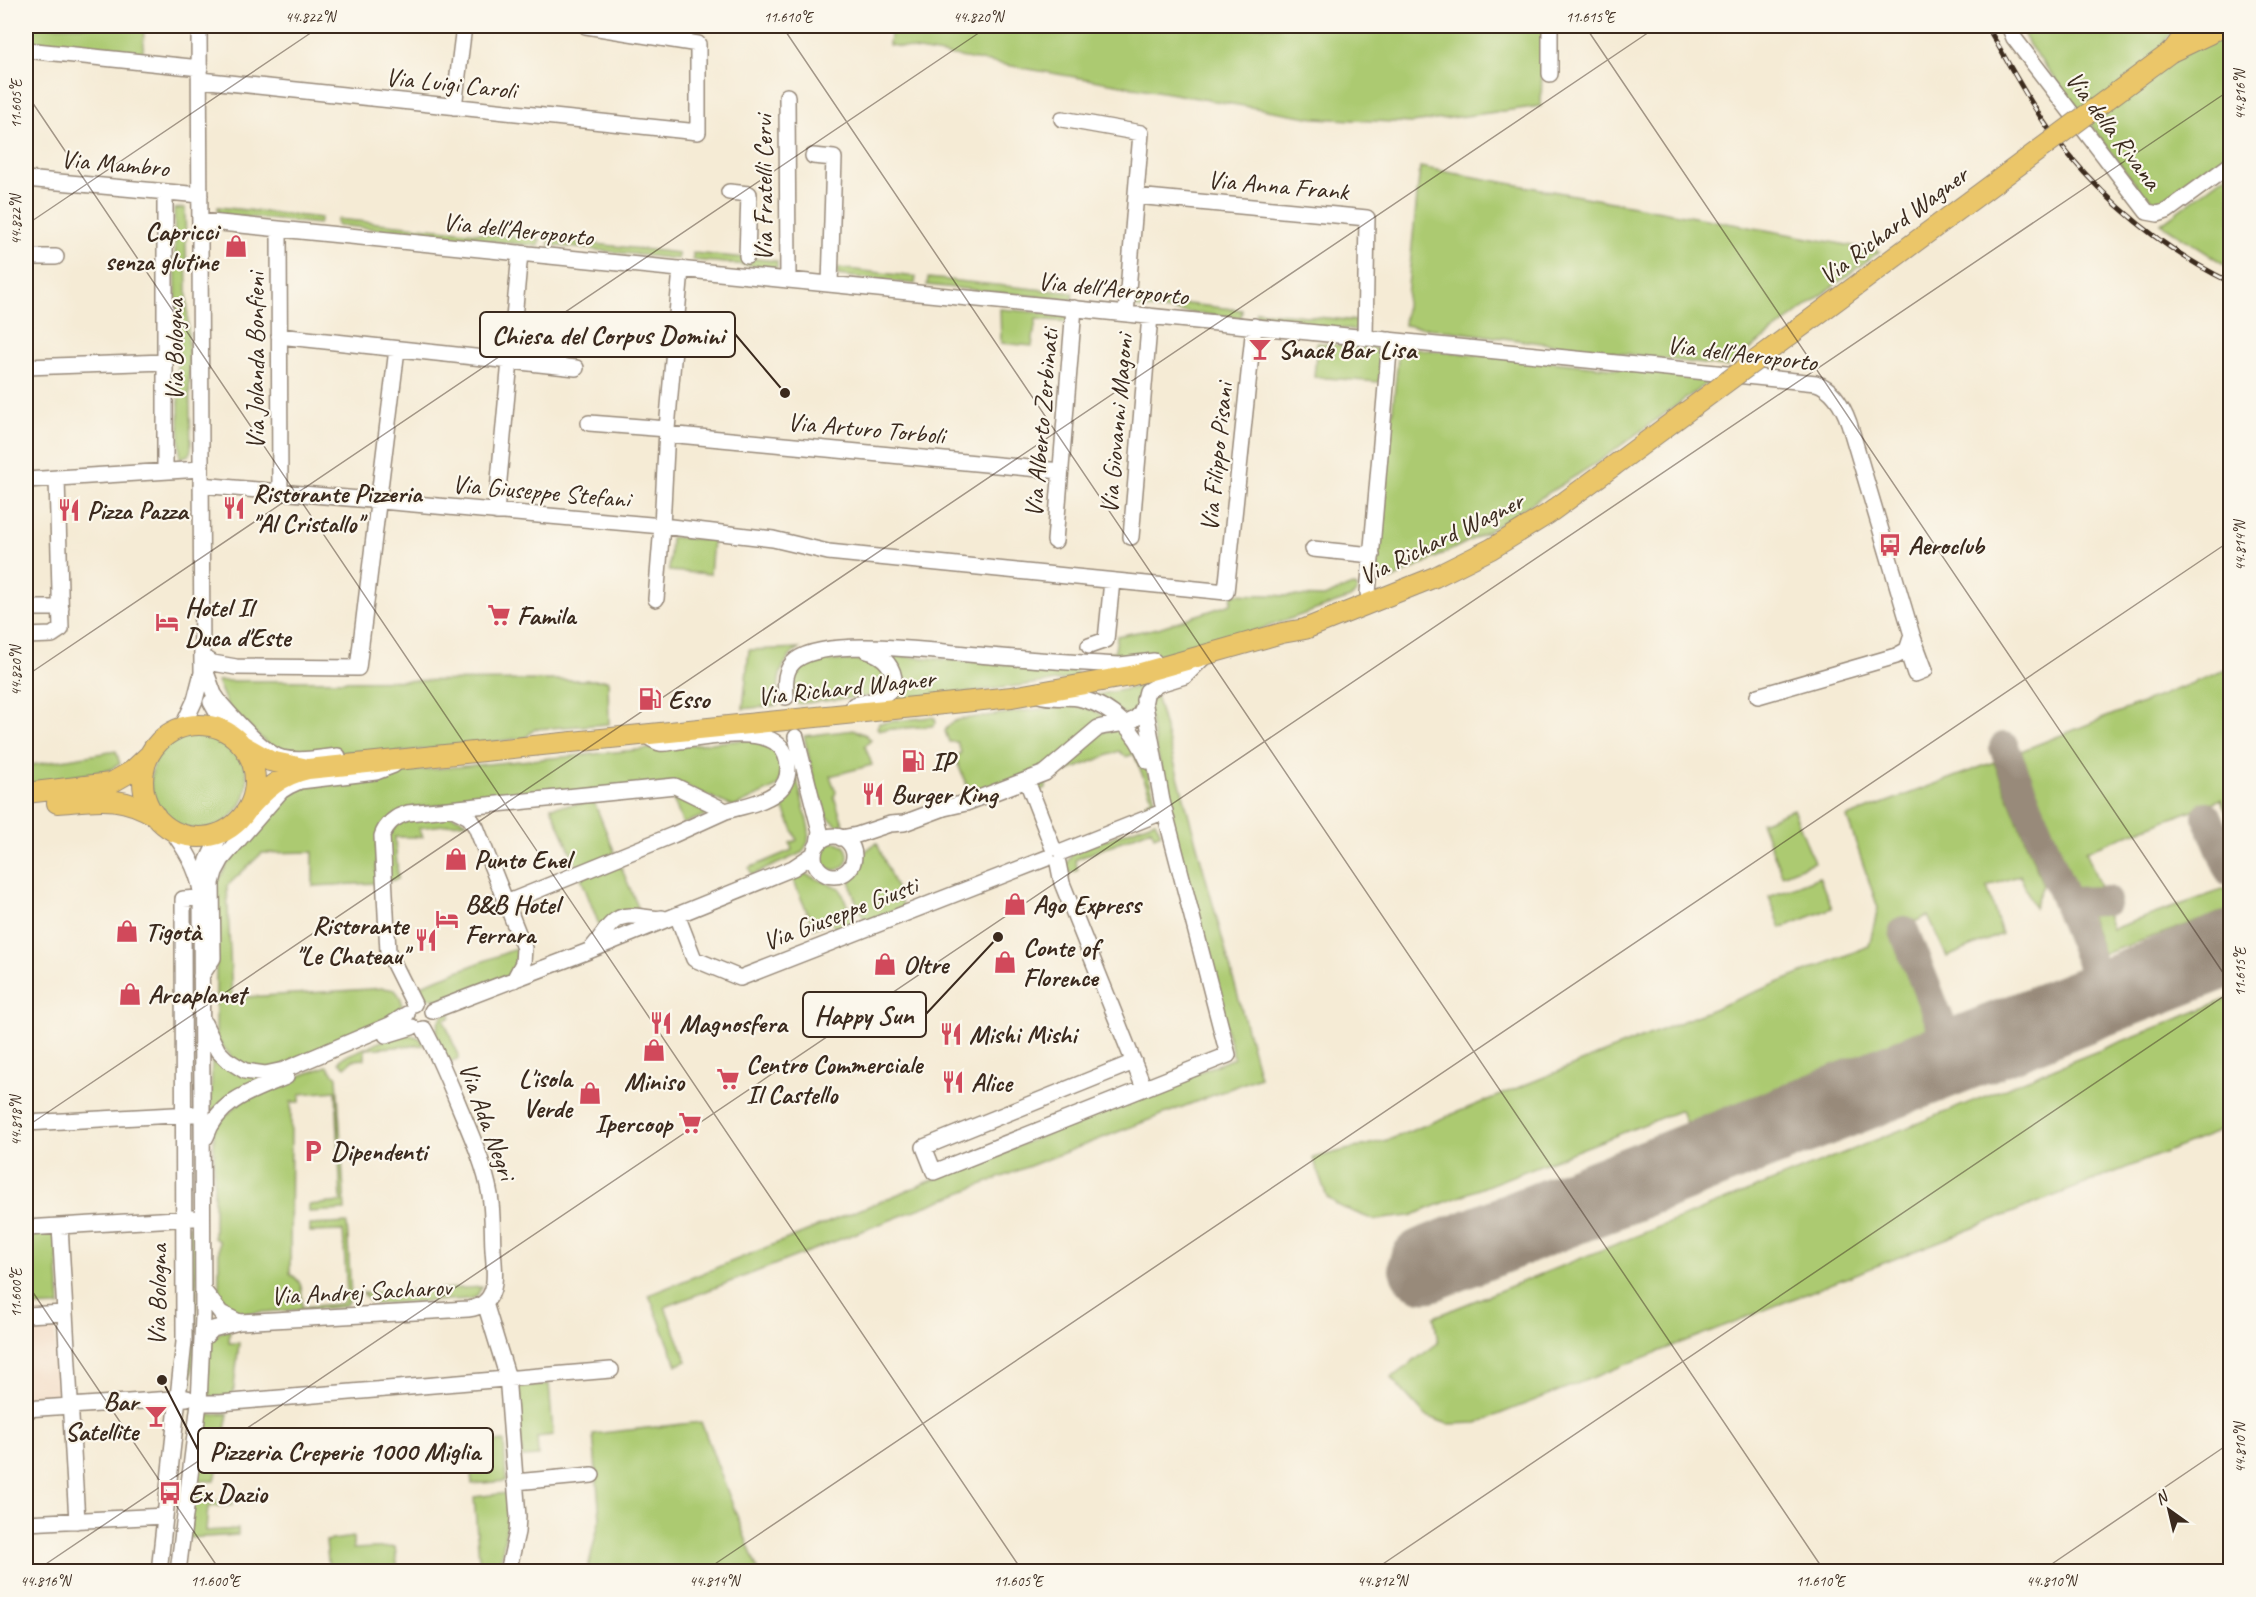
<svg xmlns="http://www.w3.org/2000/svg" width="2256" height="1597" font-family="Caveat,sans-serif">
<rect width="100%" height="100%" fill="#fbf7ec"/>
<filter id="ink" filterUnits="userSpaceOnUse"><feTurbulence type="fractalNoise" baseFrequency=".0167" numOctaves="2"/><feDisplacementMap in="SourceGraphic" scale="12" xChannelSelector="R" yChannelSelector="G"/><feConvolveMatrix kernelMatrix="1 2 1 2 8 2 1 2 1" color-interpolation-filters="sRGB"/></filter>
<filter id="wash" filterUnits="userSpaceOnUse"><feTurbulence type="fractalNoise" baseFrequency=".008" numOctaves="4" result="noise"/><feDisplacementMap in="SourceGraphic" scale="24" xChannelSelector="R" yChannelSelector="G"/><feGaussianBlur stdDeviation="1.35" result="paint"/><feColorMatrix in="noise" values="0 0 0 0 0 0 0 0 0 0 0 0 0 0 0 0 0 1.4 0 .05"/><feComposite in="paint" operator="in"/></filter>
<g filter="url(#wash)">
<rect width="100%" height="100%" fill="#f5ebd5"/>
<path fill="#f1d5bd" d="M54 1317 59 1396 26 1398V1318Z"/>
<path fill="#acca71" stroke="#747a48" stroke-width="1.5" d="M26 26H144L143 54 26 43Z
M891 26H1543L1541 106 1412 123 1314 118 889 45Z
M2023 26H2181L2165 40 2178 58 2230 26V154C2216 165 2175 201 2158 201 2151 201 2146 196 2142 192L2030 46 2024 35Z
M1420 167 1880 251 1726 367 1404 325Z
M2230 172V268L2161 224Z
M218 207 321 218 319 224 218 214Z
M185 208 191 449 189 455 180 458 174 209Z
M337 219 540 239 539 246 337 225Z
M549 239 678 253V259L549 245Z
M693 253 777 261V268L693 260Z
M838 268 916 277 915 284 837 275Z
M928 278 1073 293 1072 300 927 285Z
M1133 298 1242 310 1241 318 1132 307Z
M1000 309 1068 315V322L1036 319 1032 346 1001 343Z
M1256 311 1357 321 1356 330 1255 320Z
M1317 343 1382 349 1379 382 1314 377Z
M1399 347 1714 378 1598 462 1485 533 1389 581 1379 578 1377 569Z
M671 537 713 540 710 574 669 571Z
M1352 585 1357 587V592L1350 598 1209 647H1195L1125 662 1089 657 1115 651 1117 636 1158 628 1231 604 1232 594 1324 597Z
M799 648C779 663 777 681 778 705L743 709 749 650Z
M885 655 1075 669 1077 674 1073 679 898 701 894 695Z
M872 660 880 662 889 682 881 695 797 704C790 684 792 671 812 661Z
M2230 668V823L2221 799 2086 851 2101 889H2073L2021 751Z
M608 680 609 724 535 729 525 738 393 753 363 751 301 757 275 751 228 707 217 681Z
M1147 685 1138 708 1128 716 1091 696Z
M1156 695 1260 1077 665 1307 687 1361 677 1365 649 1295 1234 1058 1179 853 1149 714 1151 697Z
M1064 706C1083 705 1098 710 1113 722L1047 768 970 794 956 759 961 752 957 742H949L945 731C949 723 953 721 962 719Z
M930 717 935 718 936 723 932 726 880 730 877 728 879 723Z
M1123 728 1146 767 1155 799 1154 803 1143 809 1146 802 1152 799 1134 754 1126 757 1119 751 1050 778 1046 781V788L1037 792 1036 782 1097 733Z
M854 730 866 735 871 740 865 746 872 765 830 776 836 792 834 797 845 829 839 827 821 811 804 736Z
M151 781a48 48 0 1 1 96 0a48 48 0 1 1-96 0Z
M752 739 776 751 784 768 778 786 734 807 678 783 410 808 377 841 376 883 313 886V852L262 853 227 886 232 998 384 988 395 990C403 999 404 1004 399 1015L272 1070 238 1064 216 1039V886L228 863 283 798 305 787 413 771Z
M116 751 120 764 109 770 26 785V766Z
M1994 762 2043 885 2034 908 2020 875 1987 887 2002 934 1947 957 1928 916 1892 931 1931 1029 1686 1124 1681 1110 1410 1216 1374 1220 1341 1207 1327 1197 1313 1158 1391 1139 1869 946 1878 908 1847 817Z
M793 763 809 829 808 842 802 853 752 875 749 868 792 850 790 843 797 840 784 809 778 811 774 800Z
M670 792 716 811 683 824Z
M594 802 615 853 578 869 551 807Z
M1793 809 1814 862 1782 875 1761 822Z
M445 813 468 822 419 828 423 837H395L398 879 388 881V837L400 820Z
M1155 821 1161 833 1154 836 1151 829 1075 860 1078 870 1070 873 1068 878 1066 865 1073 852Z
M820 856a14 14 0 1 1 28 0a14 14 0 1 1-28 0Z
M877 843 904 907 865 922C861 911 853 898 851 886 849 869 863 850 877 843Z
M619 862 640 912 601 930 581 878Z
M802 873 840 888 856 926 837 934 831 921 814 928 791 875Z
M1819 877 1832 908 1781 928 1769 897Z
M2225 889 2230 910 2103 954 2089 914 2105 909 2112 929Z
M518 948 519 964 507 976 439 1000 420 997 416 987Z
M2230 998V1127L1477 1423 1448 1424 1426 1416 1391 1378 1438 1343 1434 1317Z
M449 1011 451 1017 444 1020 459 1058 448 1063C440 1045 427 1024 449 1011Z
M411 1035 420 1038 424 1045 365 1049V1059L353 1060 345 1067 339 1062 343 1057 394 1036Z
M215 1054 263 1077 213 1112 211 1108 212 1056Z
M327 1066 337 1077 345 1210 309 1212V1205L341 1202 336 1091 300 1094V1102H291L290 1274C305 1283 301 1291 302 1307L339 1304 343 1302 347 1294 343 1231 310 1232V1225L347 1223 351 1297 346 1305 340 1307 234 1314 214 1299 219 1293V1241L214 1238V1127L247 1096Z
M197 1225 196 1340 190 1391 181 1389 188 1226Z
M56 1229 60 1306 26 1307V1231Z
M482 1287 476 1297 470 1299 376 1304 371 1303 363 1293Z
M230 1329 229 1343H239L233 1396 210 1397 206 1387 208 1340 211 1336Z
M549 1384 553 1435 537 1437 538 1456 522 1457 516 1387Z
M228 1414 215 1481H196L205 1415Z
M701 1422 758 1571 587 1572 600 1518 593 1434Z
M504 1441 506 1481 472 1484 468 1445Z
M211 1492 209 1502 233 1500 232 1505 208 1507 206 1531 238 1529V1535L189 1538 194 1493Z
M507 1493 508 1518 499 1571H480L474 1497Z
M353 1537V1549L395 1547 398 1571H329L326 1541Z"/>
<g fill="none" stroke-linecap="round" stroke-linejoin="round">
<path stroke="#988a7a" stroke-width="30" d="M2004 747 2105 997
M2207 816 2230 872
M2067 902 2106 901
M1904 931 1954 1057"/>
<path stroke="#988a7a" stroke-width="75" d="M1426 1265 2230 948"/>
</g>
</g>
<g filter="url(#ink)">
<g fill="none" stroke-linecap="round" stroke-linejoin="round">
<g stroke="#988a7a" stroke-width="18">
<path id="minor" d="M1550 26V74
M2009 26 2014 38 2147 212 2158 214 2167 211 2230 165
M26 50 200 68
M200 80 698 132V44L586 26
M787 96 788 280
M454 107 464 26
M1062 119 1141 133 1126 314
M813 156 834 158 830 284
M26 179 200 195
M729 192 749 194 747 256
M1136 196 1367 218 1365 338
M200 221 1816 383C1834 389 1843 406 1849 423L1912 635 1907 650 1915 674 1925 670 1912 635
M279 229 280 492
M26 257H56
M279 336 576 368
M26 367 165 362
M589 423 667 429
M667 434 1061 471
M165 471V192
M26 480 201 469
M201 485 662 526 773 539 828 552 1226 592 1254 326
M496 512 520 253
M1131 537 1150 316
M1055 541 1074 308
M1313 549 1372 555
M1368 593 1390 340
M656 599 662 526 667 429 681 269
M26 608H61
M26 636 52 635 61 629 57 478
M1089 646 1106 640 1112 581
M202 656 213 663 236 667 358 668 397 349
M204 667 214 694 220 703C233 718 263 753 282 758 300 762 320 758 338 756
M1039 695C1054 700 1068 695 1082 699 1114 707 1136 732 1148 761
M1758 696 1896 656 1907 650
M786 697C785 683 784 669 796 660 829 636 936 652 978 655 1025 659 1072 663 1120 665L1154 661
M211 702 229 734
M854 705 879 699 894 687C896 668 884 655 867 651
M182 728 195 700 202 673 199 26
M796 737 820 831 818 844
M1027 781 1053 848
M453 809 469 817 476 827 524 948 523 963 514 980
M170 828C184 847 197 867 201 891L203 1317 199 1403 178 1572
M814 856a20 20 0 1 1 40 0a20 20 0 1 1-40 0Z
M841 838 857 835 890 824 904 823 944 808 966 803 1045 773 1098 728C1113 723 1135 727 1142 710 1145 704 1145 697 1147 691L1159 684 1185 676 1205 656
M1062 852 1165 811
M1058 863 1062 883 1144 1088
M202 885 208 860 222 831
M506 903 673 835 726 811
M677 915 694 959 740 978 1047 858
M590 950C603 938 609 917 628 916 640 915 651 920 662 918
M201 976 213 958 212 883 215 872 222 859 281 791 289 786 300 781 376 772 394 765
M414 1004 388 952 382 836C386 824 396 816 408 813L675 786 726 811C744 806 762 803 777 792 785 786 788 777 788 768 787 718 710 738 679 741 673 742 666 744 660 743 655 742 649 737 644 735
M432 1011 586 952 793 868 814 854
M204 1023 218 1051 226 1059 245 1071 265 1074 284 1070 390 1025 407 1014
M386 1035 412 1027
M1134 1062 924 1147 934 1172 1228 1055 1162 801 1144 700
M26 1123 193 1114
M206 1137C218 1100 254 1090 286 1077
M60 1226 77 1521
M26 1228 193 1218
M204 1291 221 1313 239 1322
M485 1303 507 1375 518 1517 517 1532 508 1572
M26 1315 65 1313
M202 1340 213 1329 239 1322 468 1309C500 1305 495 1275 493 1250 492 1232 493 1213 490 1195 485 1167 473 1139 462 1113 450 1084 439 1056 424 1029
M199 1403H220L611 1370
M26 1409 187 1398
M515 1482 592 1475
M26 1523 165 1516
M159 1572 184 1342 183 899 200 898"/>
</g>
<g stroke="#988a7a" stroke-width="22">
<path id="major" d="M2173 50 2191 26
M2171 52 2209 34 2221 26
M143 781a56 56 0 1 1 112 0a56 56 0 1 1-112 0Z
M242 745 270 761 303 768
M26 793 111 783 132 771 148 756
M57 803C97 800 120 794 156 816
M247 810C265 789 281 775 308 769L1012 697 1130 676 1282 633 1305 629 1435 577 1491 549 1548 514 1612 467"/>
</g>
<use href="#minor" stroke="#fff" stroke-width="15"/>
<use href="#major" stroke="#ebc669" stroke-width="20"/>
<g stroke="#3b2a1e" stroke-width="5">
<path id="rail" d="M1987 26C2008 62 2028 101 2053 135 2100 197 2160 248 2230 282"/>
</g>
<use href="#rail" stroke="#fbf7ec" stroke-width="3" stroke-dasharray="9" stroke-linecap="butt"/>
<g stroke="#988a7a" stroke-width="22" stroke-linecap="butt">
<path id="major-bridge" d="M1612 467 2171 52"/>
</g>
<use href="#major-bridge" stroke="#ebc669" stroke-width="20"/>
</g>
</g>
<path fill="none" stroke="#3b2a1e" stroke-width="1.5" stroke-opacity="0.45" d="M782 26 1825 1572M1585 26 2230 983M26 93 1023 1572M26 225 321 26M26 676 989 26M26 1127 1658 26M26 1282 221 1572M34 1572 2230 90M703 1572 2230 541M1371 1572 2230 992M2040 1572 2230 1443"/>
<defs>
<g id="shop-bare" transform="scale(1.8)"><path d="M-5-2.5h2.3a2.7 3.5 0 0 1 5.4 0H5L5.5 6h-11ZM-1.5-2.5h3a1.5 2.3 0 0 0-3 0Z" fill="#d1495b" stroke="#fbf7ec" stroke-width="2.5" paint-order="stroke"/></g>
<g id="bar-bare" transform="scale(1.8)"><path d="M-6-5H6L.8 .8V4.5H3.5V6h-7V4.5H-.8V.8Z" fill="#d1495b" stroke="#fbf7ec" stroke-width="2.5" paint-order="stroke"/></g>
<g id="restaurant-bare" transform="scale(1.8)"><path d="M-5-6h1v4h1v-4h1v4h1v-4h1v5L-1.5 .5V6h-2V.5L-5-1ZM5-6V6H3V1.5H1.5Q1.5-4 5-6Z" fill="#d1495b" stroke="#fbf7ec" stroke-width="2.5" paint-order="stroke"/></g>
<g id="bus-bare" transform="scale(1.8)"><path d="M-5-6H5V4H4V6H2V4H-2V6H-4V4H-5ZM-3.5-4V0h7V-4ZM-3.5 1.2v1.5H-2V1.2ZM2 1.2v1.5H3.5V1.2Z" fill="#d1495b" stroke="#fbf7ec" stroke-width="2.5" paint-order="stroke"/></g>
<g id="supermarket-bare" transform="scale(1.8)"><path d="M-6-5.5h2.5l.6 2H6L4.5 2H-2.5L-4.4-4H-6ZM-1.5 3.2a1.3 1.3 0 1 0 .1 0ZM3 3.2a1.3 1.3 0 1 0 .1 0Z" fill="#d1495b" stroke="#fbf7ec" stroke-width="2.5" paint-order="stroke"/></g>
<g id="hotel-bare" transform="scale(1.8)"><path d="M-6-4.5h1.5V1H6V5H4.5V3h-9V5H-6ZM-4 0a1.8 1.8 0 1 1 3.6 0ZM.5 0V-2.5h3Q6-2.5 6 0Z" fill="#d1495b" stroke="#fbf7ec" stroke-width="2.5" paint-order="stroke"/></g>
<g id="fuel-bare" transform="scale(1.8)"><path d="M-5.5-6h7V0h2V4h1.3V-2.5L3-4.5l.8-.8L6-3V5H2.5V1h-1V6h-7ZM-4.2-4.7v3.2H.2V-4.7Z" fill="#d1495b" stroke="#fbf7ec" stroke-width="2.5" paint-order="stroke"/></g>
<g id="parking-bare" transform="scale(1.8)"><path d="M-3.5-5.5H1a3.5 3.5 0 0 1 0 7H-1V5.5H-3.5ZM-1-3.4V-.6H.8a1.4 1.4 0 0 0 0-2.8Z" fill="#d1495b" stroke="#fbf7ec" stroke-width="2.5" paint-order="stroke"/></g>
</defs>
<g fill-rule="evenodd">
<use href="#shop-bare" x="236" y="246"/>
<use href="#bar-bare" x="1260" y="349"/>
<use href="#restaurant-bare" x="234" y="508"/>
<use href="#restaurant-bare" x="69" y="510"/>
<use href="#bus-bare" x="1890" y="545"/>
<use href="#supermarket-bare" x="499" y="615"/>
<use href="#hotel-bare" x="167" y="622"/>
<use href="#fuel-bare" x="650" y="699"/>
<use href="#fuel-bare" x="913" y="761"/>
<use href="#restaurant-bare" x="873" y="794"/>
<use href="#shop-bare" x="456" y="859"/>
<use href="#shop-bare" x="1015" y="904"/>
<use href="#hotel-bare" x="447" y="919"/>
<use href="#shop-bare" x="127" y="931"/>
<use href="#restaurant-bare" x="426" y="940"/>
<use href="#shop-bare" x="1005" y="962"/>
<use href="#shop-bare" x="885" y="964"/>
<use href="#shop-bare" x="130" y="994"/>
<use href="#restaurant-bare" x="661" y="1023"/>
<use href="#restaurant-bare" x="951" y="1034"/>
<use href="#shop-bare" x="654" y="1050"/>
<use href="#supermarket-bare" x="728" y="1079"/>
<use href="#restaurant-bare" x="953" y="1082"/>
<use href="#shop-bare" x="590" y="1093"/>
<use href="#supermarket-bare" x="690" y="1123"/>
<use href="#parking-bare" x="313" y="1151"/>
<use href="#bar-bare" x="156" y="1416"/>
<use href="#bus-bare" x="170" y="1493"/>
</g>
<g text-anchor="middle" stroke-width="4.5" stroke-linejoin="round" paint-order="stroke">
<g font-size="26" fill="#3b2a1e" stroke="#fbf7ec">
<text transform="translate(451 83) rotate(6)" y="9">Via Luigi Caroli</text>
<text transform="translate(2114 130) rotate(53)" y="9">Via della Rivana</text>
<text transform="translate(115 163) rotate(5)" y="9">Via Mambro</text>
<text transform="translate(1278 185) rotate(5)" y="9">Via Anna Frank</text>
<text transform="translate(763 188) rotate(-90)" y="9">Via Fratelli Cervi</text>
<text transform="translate(1893 225) rotate(-37)" y="9">Via Richard Wagner</text>
<text transform="translate(518 229) rotate(6)" y="9">Via dell'Aeroporto</text>
<text transform="translate(1113 288) rotate(6)" y="9">Via dell'Aeroporto</text>
<text transform="translate(174 350) rotate(-90)" y="9">Via Bologna</text>
<text transform="translate(1742 353) rotate(7)" y="9">Via dell'Aeroporto</text>
<text transform="translate(255 361) rotate(-90)" y="9">Via Jolanda Bonfieni</text>
<text transform="translate(1041 423) rotate(-85)" y="9">Via Alberto Zerbinati</text>
<text transform="translate(1116 424) rotate(-85)" y="9">Via Giovanni Magoni</text>
<text transform="translate(866 428) rotate(5)" y="9">Via Arturo Torboli</text>
<text transform="translate(1216 457) rotate(-84)" y="9">Via Filippo Pisani</text>
<text transform="translate(541 491) rotate(5)" y="9">Via Giuseppe Stefani</text>
<text transform="translate(1441 538) rotate(-26)" y="9">Via Richard Wagner</text>
<text transform="translate(846 687) rotate(-6)" y="9">Via Richard Wagner</text>
<text transform="translate(840 913) rotate(-21)" y="9">Via Giuseppe Giusti</text>
<text transform="translate(488 1121) rotate(70)" y="9">Via Ada Negri</text>
<text transform="translate(361 1291) rotate(-3)" y="9">Via Andrej Sacharov</text>
<text transform="translate(157 1295) rotate(-89)" y="9">Via Bologna</text>
</g>
<g font-size="26" font-weight="bold" fill="#3b2a1e" stroke="#fbf7ec" text-anchor="start">
<text x="218" y="240" text-anchor="end">Capricci<tspan x="218" dy="30">senza glutine</tspan></text>
<text x="1278" y="358">Snack Bar Lisa</text>
<text x="252" y="502">Ristorante Pizzeria<tspan x="252" dy="30">"Al Cristallo"</tspan></text>
<text x="87" y="519">Pizza Pazza</text>
<text x="1908" y="554">Aeroclub</text>
<text x="185" y="616">Hotel Il<tspan x="185" dy="30">Duca d'Este</tspan></text>
<text x="517" y="624">Famila</text>
<text x="668" y="708">Esso</text>
<text x="931" y="770">IP</text>
<text x="891" y="803">Burger King</text>
<text x="474" y="868">Punto Enel</text>
<text x="465" y="913">B&amp;B Hotel<tspan x="465" dy="30">Ferrara</tspan></text>
<text x="1033" y="913">Ago Express</text>
<text x="408" y="934" text-anchor="end">Ristorante<tspan x="408" dy="30">"Le Chateau"</tspan></text>
<text x="145" y="940">Tigotà</text>
<text x="1023" y="956">Conte of<tspan x="1023" dy="30">Florence</tspan></text>
<text x="903" y="973">Oltre</text>
<text x="148" y="1003">Arcaplanet</text>
<text x="679" y="1032">Magnosfera</text>
<text x="969" y="1043">Mishi Mishi</text>
<text x="746" y="1073">Centro Commerciale<tspan x="746" dy="30">Il Castello</tspan></text>
<text x="572" y="1087" text-anchor="end">L'isola<tspan x="572" dy="30">Verde</tspan></text>
<text x="654" y="1090" text-anchor="middle">Miniso</text>
<text x="971" y="1091">Alice</text>
<text x="672" y="1132" text-anchor="end">Ipercoop</text>
<text x="331" y="1160">Dipendenti</text>
<text x="138" y="1410" text-anchor="end">Bar<tspan x="138" dy="30">Satellite</tspan></text>
<text x="188" y="1502">Ex Dazio</text>
</g>
</g>
<path fill="none" stroke="#3b2a1e" stroke-width="2" d="M785 393L735 334M998 937L926 1014M162 1380L198 1450"/>
<g fill="#3b2a1e" stroke="#fbf7ec" stroke-width="2">
<circle cx="785" cy="393" r="6"/>
<circle cx="998" cy="937" r="6"/>
<circle cx="162" cy="1380" r="6"/>
</g>
<g fill="#fbf7ec" stroke="#3b2a1e" stroke-width="2">
<rect x="480" y="312" width="255" height="45" rx="6"/>
<rect x="803" y="992" width="123" height="45" rx="6"/>
<rect x="198" y="1428" width="295" height="45" rx="6"/>
</g>
<g font-size="27" text-anchor="middle" font-weight="bold" fill="#3b2a1e">
<text x="608" y="344">Chiesa del Corpus Domini</text>
<text x="864" y="1024">Happy Sun</text>
<text x="345" y="1460">Pizzeria Creperie 1000 Miglia</text>
</g>
<rect width="2256" height="1597" fill="none" stroke="#fbf7ec" stroke-width="66"/>
<g transform="translate(2169 1510) rotate(326)" stroke="#fbf7ec" stroke-width="4.5" paint-order="stroke">
<path d="M0-4.5L10 22L0 15L-10 22Z" fill="#3b2a1e"/>
<text y="-9" font-size="16" font-weight="bold" text-anchor="middle" fill="#3b2a1e">N</text>
</g>
<rect x="33" y="33" width="2190" height="1531" fill="none" stroke="#3b2a1e" stroke-width="2"/>
<g font-size="15" text-anchor="middle" fill="#3b2a1e">
<text x="310" y="22">44.822°N</text>
<text x="788" y="22">11.610°E</text>
<text x="978" y="22">44.820°N</text>
<text x="1590" y="22">11.615°E</text>
<text transform="translate(2240 95) rotate(-90)" y="5">44.816°N</text>
<text transform="translate(16 104) rotate(-90)" y="5">11.605°E</text>
<text transform="translate(16 220) rotate(-90)" y="5">44.822°N</text>
<text transform="translate(2240 546) rotate(-90)" y="5">44.814°N</text>
<text transform="translate(16 671) rotate(-90)" y="5">44.820°N</text>
<text transform="translate(2240 972) rotate(-90)" y="5">11.615°E</text>
<text transform="translate(16 1121) rotate(-90)" y="5">44.818°N</text>
<text transform="translate(16 1293) rotate(-90)" y="5">11.600°E</text>
<text transform="translate(2240 1448) rotate(-90)" y="5">44.810°N</text>
<text x="45" y="1586">44.816°N</text>
<text x="215" y="1586">11.600°E</text>
<text x="714" y="1586">44.814°N</text>
<text x="1018" y="1586">11.605°E</text>
<text x="1382" y="1586">44.812°N</text>
<text x="1820" y="1586">11.610°E</text>
<text x="2051" y="1586">44.810°N</text>
</g>
</svg>
